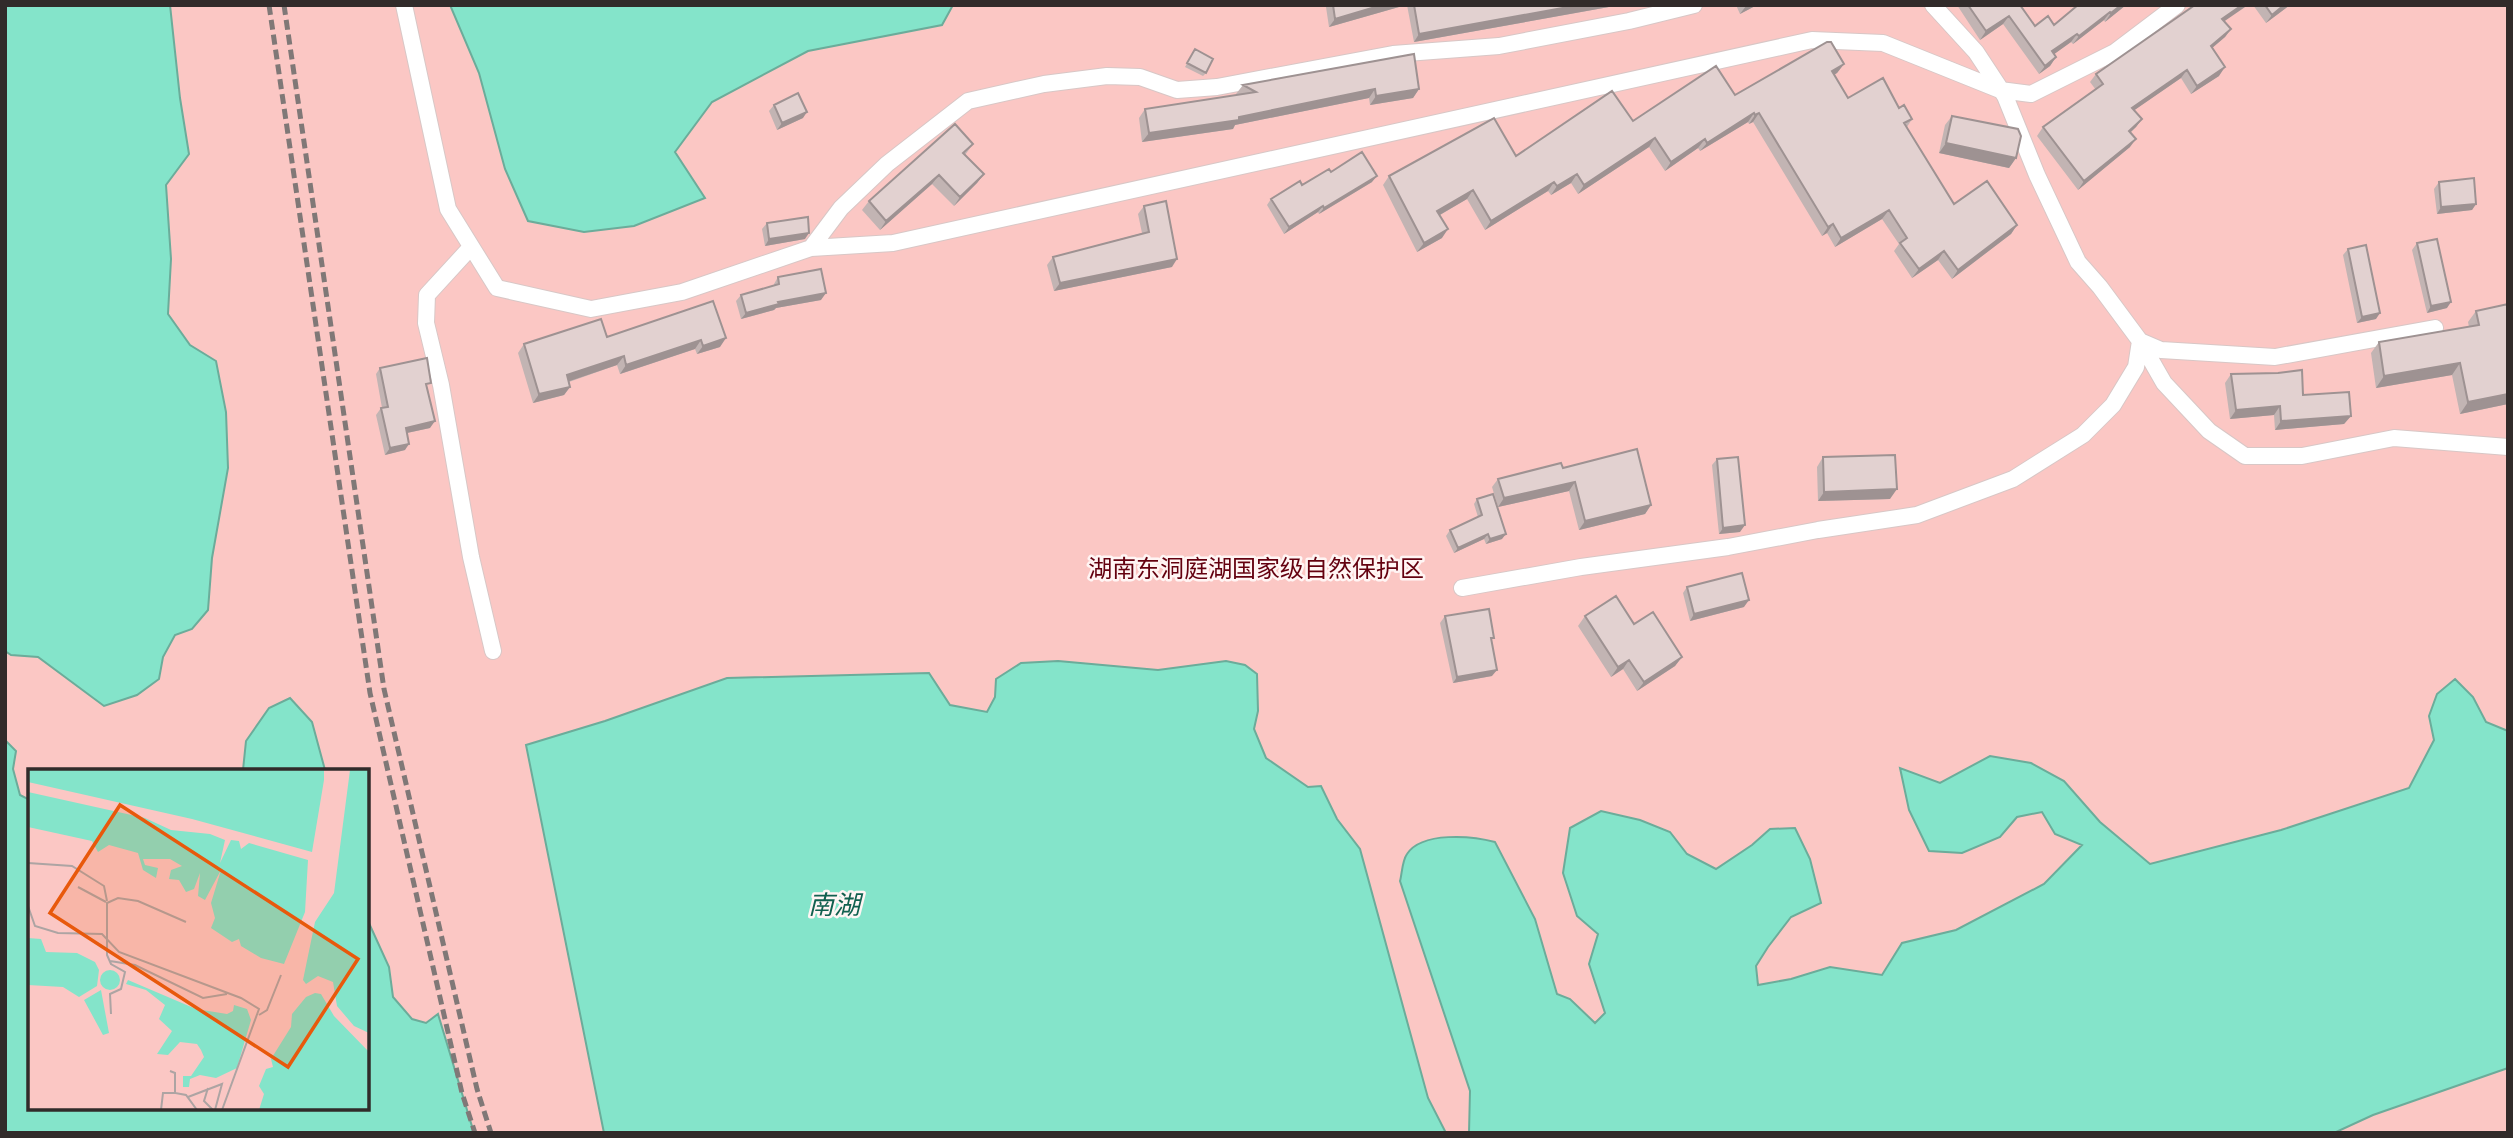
<svg xmlns="http://www.w3.org/2000/svg" width="2513" height="1138" font-family="Jost,'Noto Sans SC',sans-serif">
<rect width="100%" height="100%" fill="#fff5f4"/>
<path fill="#fbc7c4" fill-rule="evenodd" d="M5 5H2508V1133H5ZM30 771H368V1108H30Z"/>
<path fill="#84e4ca" stroke="#6bac9a" stroke-width="2" d="M5 5H170L180 98 189 154 166 185 171 259 168 314 190 345 216 361 226 412 228 468 212 558 208 610 192 629 175 635 163 657 159 679 137 695 104 706 38 657 11 655 5 651Z
M450 5H953L942 25 808 51 712 102 675 152 705 198 634 226 584 232 528 221 505 169 479 73Z
M1058 661 1158 670 1226 661 1245 665 1257 674 1258 711 1254 729 1266 758 1308 787 1321 786 1337 819 1360 849 1428 1098 1446 1133H604L526 745 605 721 727 678 929 673 950 705 987 712 995 697 996 679 1021 663Z
M2455 679 2473 697 2486 722 2508 731V1068L2373 1115 2334 1133H1469L1470 1091 1400 881C1402 874 1402 861 1407 854 1422 831 1473 836 1495 842L1535 919 1557 994 1570 999 1595 1023 1605 1013 1589 964 1598 934 1577 916 1563 873 1570 828 1601 811 1640 820 1670 832 1687 854 1716 869 1752 845 1770 829 1795 828 1810 859 1821 903 1791 917 1768 947 1756 966 1758 985 1791 979 1830 967 1882 975 1902 943 1956 930 2044 884 2082 845 2055 834 2042 812 2017 817 2000 837 1962 853 1929 851 1909 810 1900 768 1940 783 1990 756 2031 763 2064 781 2100 822 2150 864 2281 830 2409 788 2434 740 2429 716 2437 694Z
M290 698 312 722 325 770H243L246 741 269 708Z
M5 740 16 751 13 769 20 795 30 800V1108H368V921L389 967 393 997 412 1019 426 1023 438 1014 474 1133H5Z"/>
<g fill="none" stroke-linecap="round" stroke-linejoin="round">
<g stroke="#d8c7c6" stroke-width="18">
<path id="minor" d="M404 5 448 209 497 288 591 309 682 292 811 248 893 243 1812 40 1883 43 2000 90 2031 94 2115 52 2177 5
M471 247 427 295 426 323 441 385 471 557 493 651
M811 248 841 208 887 164 968 101 1044 84 1107 76 1140 77 1177 90 1217 87 1393 54 1499 46 1629 21 1694 5
M2140 341 2164 383 2209 431 2245 456H2302L2394 438 2508 447
M2140 341 2161 350 2275 357 2435 328
M1462 588 1581 567 1728 547 1818 530 1917 515 2013 479 2083 435 2113 405 2136 367 2140 341 2100 287 2078 262 2037 175 2005 96 1976 52 1933 5"/>
</g>
<use href="#minor" stroke="#fff" stroke-width="16"/>
<path stroke="#807877" stroke-width="5" stroke-dasharray="10 5" stroke-linecap="butt" d="M269 5 370 693 462 1093 475 1133
M284 5 384 689 477 1089 491 1133"/>
</g>
<path fill="#c2b4b3" d="M1328 5H1406L1329 27 1326 7Z
M1407 5H1620L1414 42Z
M1736 5H1757L1740 14Z
M1957 5H2020L2035 26 2054 25 2078 5H2126L2105 22 2104 20 2073 44 2071 42 2054 54 2056 57 2050 66 2039 74 2003 24 1980 40Z
M2253 5H2290L2266 23Z
M2224 22 2231 29 2225 37 2212 48 2219 76 2191 94 2181 78 2134 110 2142 119 2136 127 2130 133V147L2078 190 2037 136 2043 127 2096 90 2090 82 2096 74Z
M1193 53 1206 73 1203 76 1185 67Z
M1844 64 1837 73 1834 75 1848 98 1899 108 1912 119 1907 127 1954 204 2017 225 2011 234 1952 279 1938 260 1912 278 1894 251 1899 244 1882 219 1835 247 1827 233 1822 236 1753 122 1749 124 1748 122 1700 151 1698 148 1665 171 1649 147 1578 194 1571 183 1551 195 1548 191 1485 230 1467 199 1440 215 1442 238 1417 252 1383 185 1389 176 1516 156 1633 121 1735 95Z
M1243 85 1419 89 1413 98 1370 105 1369 98 1235 125 1233 129 1142 142 1139 118 1145 109 1238 95 1236 94Z
M774 105 803 118 777 130 769 111Z
M1952 116 2016 158 2009 168 1939 153 1945 125Z
M973 144 965 155 984 174 977 183 954 206 932 184 880 230 862 210 869 201Z
M1331 172 1372 182 1319 214 1318 212 1284 234 1267 205 1271 199Z
M2439 182 2476 204 2472 210 2437 214 2434 189Z
M1144 206 1172 267 1054 291 1047 265 1053 257 1142 233 1138 214Z
M767 223 805 239 765 246 762 229Z
M2417 243 2447 308 2427 313 2412 250Z
M2348 249 2376 319 2357 323 2343 255Z
M778 277 821 300 776 308 774 310 741 319 736 301 741 295 774 286V284Z
M713 301 720 347 697 354 695 349 620 374 617 365 569 382 570 387 564 395 533 403 518 353 524 344 607 337Z
M2508 304V404L2460 414 2452 375 2376 388 2371 353 2379 342 2469 327 2468 322 2476 311Z
M380 368 428 388 430 428 407 433 405 450 385 455 376 415 381 408H382L376 374Z
M2231 374 2303 395 2351 416 2344 424 2275 430 2274 415 2230 419 2225 383Z
M1823 457 1890 499 1818 501 1817 467Z
M1717 459 1740 532 1719 534 1712 465Z
M1563 468 1651 505 1645 514 1579 530 1569 491 1498 507 1492 487 1498 479Z
M1477 499 1502 539 1486 544 1484 539 1454 553 1446 536 1450 530 1478 517 1474 504Z
M1687 587 1744 607 1690 621 1683 593Z
M1445 616 1492 641V676L1453 683 1440 623Z
M1585 616 1634 624 1682 657 1675 666 1637 691 1623 669 1611 677 1578 626Z"/>
<path fill="#9e9292" d="M1382 5H1406L1329 27 1335 19Z
M1579 5H1620L1414 42 1419 34Z
M1757 5 1740 14 1746 6Z
M2121 5H2126L2105 22 2111 13Z
M2242 5H2248L2216 27 2222 19Z
M2284 5H2290L2266 23 2272 15Z
M2110 12 2104 20 2073 44 2079 36Z
M2009 16 2003 24 1980 40 1986 31Z
M2231 29 2225 37 2205 54 2211 46Z
M2077 34 2071 42 2046 60 2052 51Z
M2056 57 2050 66 2039 74 2045 66Z
M1844 64 1837 73 1825 80 1832 71Z
M2225 67 2219 76 2191 94 2197 86Z
M2187 70 2181 78 2126 116 2132 108Z
M1375 89 1369 98 1235 125 1233 129 1142 142 1149 133 1239 117Z
M1419 89 1413 98 1370 105 1376 96Z
M807 112 803 118 777 130 782 123Z
M1754 113 1748 122 1700 151 1707 143Z
M1759 113 1753 122 1749 124 1755 115Z
M2142 119 2136 127 2123 139 2129 131Z
M1655 138 1649 147 1578 194 1584 185Z
M1705 139 1698 148 1665 171 1671 162Z
M2136 139 2130 147 2078 190 2084 181Z
M1946 143 2016 158 2009 168 1939 153Z
M984 174 977 183 954 206 960 197Z
M1577 174 1571 183 1551 195 1557 186Z
M939 175 932 184 880 230 886 221Z
M1377 176 1372 182 1319 214 1324 208Z
M1554 182 1548 191 1485 230 1491 221Z
M1473 190 1467 199 1431 220 1437 211Z
M2476 204 2472 210 2437 214 2441 207Z
M1323 206 1318 212 1284 234 1289 227Z
M1889 210 1882 219 1835 247 1841 238Z
M1833 224 1827 233 1822 236 1828 227Z
M2017 225 2011 234 1952 279 1958 270Z
M1448 229 1442 238 1417 252 1424 243Z
M809 233 805 239 765 246 769 239Z
M1944 251 1938 260 1912 278 1919 269Z
M1177 259 1172 267 1054 291 1060 283Z
M826 293 821 300 776 308 774 310 741 319 746 313 778 302Z
M2451 302 2447 308 2427 313 2431 306Z
M2380 313 2376 319 2357 323 2362 317Z
M726 338 720 347 697 354 703 346Z
M701 340 695 349 620 374 626 365Z
M624 356 617 365 561 384 567 375Z
M2460 363 2452 375 2376 388 2384 376Z
M570 387 564 395 533 403 539 394Z
M2508 394V404L2460 414 2468 402Z
M2280 406 2274 415 2230 419 2236 410Z
M2351 416 2344 424 2275 430 2281 421Z
M435 421 430 428 402 434 406 428Z
M409 444 405 450 385 455 390 448Z
M1575 482 1569 491 1498 507 1504 498Z
M1897 489 1890 499 1818 501 1824 492Z
M1651 505 1645 514 1579 530 1585 521Z
M1745 525 1740 532 1719 534 1723 528Z
M1488 534 1484 539 1454 553 1458 548Z
M1506 534 1502 539 1486 544 1490 539Z
M1749 600 1744 607 1690 621 1694 614Z
M1682 657 1675 666 1637 691 1644 682Z
M1629 660 1623 669 1611 677 1618 667Z
M1497 670 1492 676 1453 683 1457 677Z"/>
<path fill="#e2d1d0" stroke="#9e9292" stroke-width="2" d="M1333 5H1382L1335 19Z
M1414 5H1579L1419 34Z
M1968 5H2020L2035 26 2048 16 2054 25 2078 5H2121L2111 13 2110 12 2079 36 2077 34 2052 51 2056 57 2045 66 2009 16 1986 31Z
M2195 5H2242L2222 19 2231 29 2211 46 2225 67 2197 86 2187 70 2132 108 2142 119 2129 131 2136 139 2084 181 2043 127 2103 84 2096 74Z
M2265 5H2284L2272 15Z
M1827 42H1831L1844 64 1832 71 1848 98 1883 78 1899 108 1904 105 1912 119 1904 123 1954 204 1987 181 2017 225 1958 270 1944 251 1919 269 1900 243 1907 238 1889 210 1841 238 1833 224 1828 227 1759 113 1755 115 1754 113 1707 143 1705 139 1671 162 1655 138 1584 185 1577 174 1557 186 1554 182 1491 221 1473 190 1437 211 1448 229 1424 243 1389 176 1494 118 1516 156 1612 91 1633 121 1716 66 1735 95Z
M1195 49 1213 59 1206 73 1187 63Z
M1414 54 1419 89 1376 96 1375 89 1239 117V120L1149 133 1145 109 1256 92 1243 85Z
M798 93 807 112 782 123 774 105Z
M1952 116 2018 129 2021 136 2016 158 1946 143Z
M955 124 973 144 963 153 984 174 960 197 939 175 886 221 869 201Z
M1362 152 1377 176 1324 208 1323 206 1289 227 1271 199 1300 181 1302 185 1329 169 1331 172Z
M2474 178 2476 204 2441 207 2439 182Z
M1166 201 1177 259 1060 283 1053 257 1149 232 1144 206Z
M808 217 809 233 769 239 767 223Z
M2437 239 2451 302 2431 306 2417 243Z
M2366 245 2380 313 2362 317 2348 249Z
M821 269 826 293 778 302 779 304 746 313 741 295 779 284 778 277Z
M713 301 726 338 703 346 701 340 626 365 624 356 567 375 570 387 539 394 524 344 601 319 607 337Z
M2508 304V394L2468 402 2460 363 2384 376 2379 342 2479 325 2476 311Z
M427 358 431 383 426 384 435 421 406 428 409 444 390 448 381 408 388 407 380 368Z
M2302 370 2303 395 2349 392 2351 416 2281 421 2280 406 2236 410 2231 374 2278 373Z
M1637 449 1651 505 1585 521 1575 482 1504 498 1498 479 1561 463 1563 468Z
M1895 455 1897 489 1824 492 1823 457Z
M1738 457 1745 525 1723 528 1717 459Z
M1493 494 1506 534 1490 539 1488 534 1458 548 1450 530 1482 515 1477 499Z
M1742 573 1749 600 1694 614 1687 587Z
M1616 596 1634 624 1653 612 1682 657 1644 682 1629 660 1618 667 1585 616Z
M1489 609 1494 638H1491L1497 670 1457 677 1445 616Z"/>
<g text-anchor="middle" stroke-width="5" stroke-linejoin="round" paint-order="stroke">
<g font-size="24" fill="#64000f" stroke="#fff5f4">
<text x="1256" y="577">湖南东洞庭湖国家级自然保护区</text>
</g>
<g font-size="26" font-style="italic" fill="#11604f" stroke="#fff5f4">
<text x="834" y="914">南湖</text>
</g>
</g>
<g transform="translate(28 769)">
<rect width="341" height="341" fill="#fff5f4"/>
<path d="M0 1H341V341H0Z" fill="#fbc7c4"/>
<path d="M0 1H296V11L284 83 164 50 0 13ZM322 1H341V264L326 257 309 237 305 213 290 207 278 215 275 211 287 153 306 124ZM0 23 117 49 143 61 182 65 197 71 192 94 203 71 211 72 213 80 221 74 280 91 277 143 256 195 233 189 213 177 211 170 204 173 183 159 187 149 183 134 193 101 177 131 170 127 172 104 166 120 158 123 151 111 141 110 143 101 154 97 142 90H115L117 96 130 99 128 109 115 101 110 84 81 76 70 83 64 72 0 58ZM0 169 13 170 18 183 49 184 67 193 71 201 69 217 51 228 35 218 0 216ZM72 211a10 10 0 1 1 20 0a10 10 0 1 1-20 0ZM100 211 168 240 199 245 205 242 206 236 219 240 223 251 209 299 188 309 172 306 162 310 161 318H155V307H163L176 288 173 281 169 275 152 273 140 286 129 285 144 262 131 250 137 236 118 221 98 215ZM73 221 81 264 75 266 56 231ZM287 224 293 225 306 247 341 283V341H231L236 325 231 317 238 300 245 298 243 290 263 258 264 245 278 228Z" fill="#84e4ca"/>
<path fill="none" stroke="#ada4a3" stroke-width="2" d="M0 94 44 97 76 117 79 132M50 118 78 133M0 137 7 157 30 164 74 165 91 183 213 229 231 240 194 341M82 192 107 196 175 229 199 225M83 245 82 225 93 220 97 203 83 195 79 186V134L90 129 110 132 158 153M231 246 239 241 253 206M142 302 147 304V324L158 326 169 341M180 319 176 332 185 341M160 328 194 315 187 341M133 341 135 324H147"/>
<path fill="#e8590c" fill-opacity="0.15" stroke="#e8590c" stroke-width="3.5" d="M92 36 330 190 260 298 22 144Z"/>
<rect width="341" height="341" fill="none" stroke="#312b2a" stroke-width="3.5"/>
</g>
<rect width="2513" height="1138" fill="none" stroke="#312b2a" stroke-width="14"/>
</svg>
